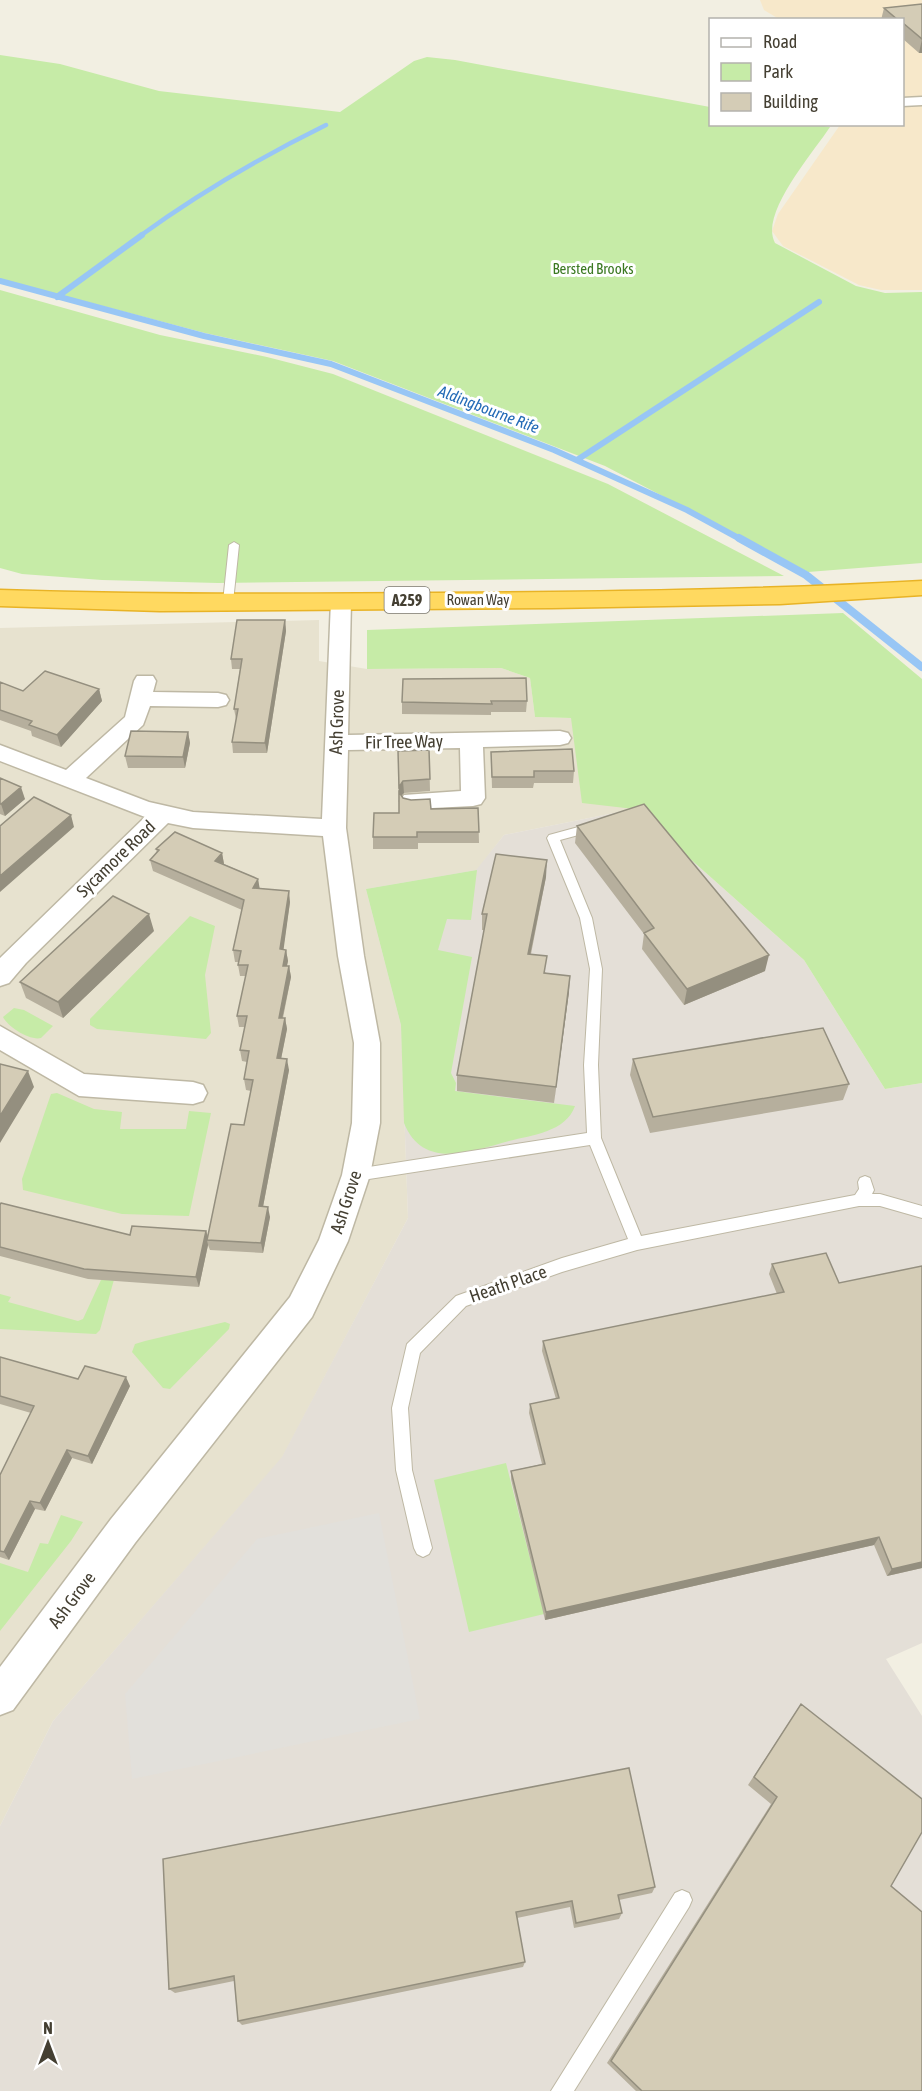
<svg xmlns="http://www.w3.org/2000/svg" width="922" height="2091" font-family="'Asap Condensed',sans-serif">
<rect width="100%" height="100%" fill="#f2efe2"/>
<path fill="#e7e2cf" d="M319 620V661L367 669 501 668 530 678 535 717 571 718 634 809 504 835 477 870 366 889 401 1025 408 1218 282 1458 53 1721 0 1826V628Z"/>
<path fill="#f7e8ca" d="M760 0H922V290H881L859 285 783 246 772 231 778 214 840 125 902 124V20L779 19 764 10Z"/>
<path fill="#e4dfd7" d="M634 809 804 960 885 1089 922 1083V1643L886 1659 922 1716V2091H0V1826L53 1721 282 1457 408 1218 401 1025 366 889 476 870 504 835Z"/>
<path fill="#c6eba7" d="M0 55 60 64 159 91 340 112 414 61 427 57 455 60 710 107V124H812L830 127C813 153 759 214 775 243L856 286 885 293 922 292V563L808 572 605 466 333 361 205 333 0 279Z
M0 290 160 335 267 357 333 374 608 484 784 576 218 583 102 580 22 574 0 568Z
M843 613 922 679V1083L885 1089 804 960 634 809 582 803 571 718 535 717 530 678 501 668 367 669V630Z
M477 870 471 920 447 919 438 950 472 957 451 1073 456 1083 455 1091 575 1106C566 1132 532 1135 509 1141 472 1151 423 1171 404 1123L401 1025 366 889Z
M190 916 215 926 205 975 211 1033 206 1039 97 1029 90 1025V1019Z
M14 1008 24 1010 53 1026 41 1038C30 1041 8 1027 3 1017Z
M57 1093 94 1109 122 1112 120 1129H186L189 1111 211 1113 189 1216 122 1214 23 1190 22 1179 51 1094Z
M118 1243 120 1258 100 1330 96 1334 0 1329V1294L11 1297 8 1302 78 1321 83 1319Z
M225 1322 230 1324 229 1329 170 1389 163 1388 132 1352 135 1344 145 1341Z
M506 1463 544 1614 469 1632 434 1480Z
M61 1515 83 1522 71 1541 0 1631V1563L28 1572 40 1543 48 1544Z"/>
<path fill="#e2e0db" d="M379 1513 420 1719 132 1779 125 1694 257 1539Z"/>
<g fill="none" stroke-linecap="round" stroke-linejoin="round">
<path stroke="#98c6f5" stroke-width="4.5" d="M140 236C199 193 261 157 326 125"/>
<path stroke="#98c6f5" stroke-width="6" d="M0 281 204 336 331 364 554 450 687 510 742 540
M57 297 142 235
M577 460 819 302"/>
<path stroke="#98c6f5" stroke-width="8" d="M739 538 806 575 922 667"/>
<g stroke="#beb8a4" stroke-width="2">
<path id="lane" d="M234 542 239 545 233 602 228 605 223 602 229 545Z
M593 823 599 827 597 830 560 840 592 918 602 969 598 1065 601 1138 641 1236 855 1195 859 1189 858 1182 860 1178 865 1176 870 1178 874 1190 872 1194H880L922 1206V1218L880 1206H859L637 1250 562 1272 466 1306 420 1353 408 1408 412 1470 432 1548 429 1554 423 1557 417 1554 414 1548 396 1470 392 1408 407 1344 456 1296 562 1258 628 1239 590 1145 356 1181 351 1179 349 1175 351 1171 356 1169 587 1133 584 1065 590 969 580 918 547 838 549 835Z
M682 1890 689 1893 692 1900 689 1907 574 2091H551L675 1893Z"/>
</g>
<g stroke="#beb8a4" stroke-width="3">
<path id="street" d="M922 97V105L902 106V98Z
M341 595 348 597 351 601 348 735 560 731 568 733 571 738 568 743 560 745 483 747 485 798 481 804 473 806 412 809 404 807 400 801 404 795 461 791 460 748 348 750 346 828 364 956 380 1043V1123L370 1175 348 1241 312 1317 135 1543 13 1710 0 1715V1667L111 1519 290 1297 319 1240 342 1175 352 1123 354 1043 338 956 323 836 193 828 168 823 26 963 9 983 0 986V958L145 817 0 761V745L66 770 125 717 134 681 137 676H153L156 681 153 692 218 693 226 695 229 700 226 705 218 707 150 706 143 725 86 778 149 802 193 812 322 819 331 601 334 597Z
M0 1026 84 1074 193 1082 203 1085 207 1093 203 1101 193 1104 79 1096 0 1050Z"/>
</g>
<g stroke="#e8b326" stroke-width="3">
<path id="highway" d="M922 581V595L780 604 552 608 160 611 0 606V590C145 595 290 594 436 593 598 592 760 590 922 581Z"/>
</g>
<use href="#lane" fill="#fff" fill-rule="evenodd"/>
<use href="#street" fill="#fff" fill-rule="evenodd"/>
<use href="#highway" fill="#ffd960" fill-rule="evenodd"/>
</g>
<path fill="#b6af9d" d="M922 4V53H919L903 39V20H881L884 8Z
M285 620 286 631 267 753H233L232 742 236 719 234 709 240 669H232L231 659Z
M0 682 23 691 99 689 102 701 61 747 32 736 31 731 0 720Z
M527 701 526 712H491V715L402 714V702Z
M188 732 190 743 185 768H128L125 756Z
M429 750 430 791 404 793 401 796 403 798 431 809 478 808 479 843H418V849H373V837L399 813 398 751Z
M491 752 574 771 573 783H534L533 788H492Z
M0 778 25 799 5 816 0 814Z
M577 826 765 971 684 1005 642 949 644 934 575 843Z
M156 849 222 853 224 864 258 879 259 889 290 902 283 949 286 950 288 961 287 966H289L291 977 283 1018H285L287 1029 281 1059 289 1070 263 1207 270 1217 263 1253 210 1250 208 1245 199 1287 88 1279 0 1256V1205L130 1235 206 1231 208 1236 244 1125 251 1091 246 1090 244 1079 247 1062 242 1061 240 1050 245 1027H239L237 1016 246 976H240L238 965 239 962H235L233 950 242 910 153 871 150 860 157 853Z
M546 877 531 954 546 973 569 992 554 1103 457 1091V1075L484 930H482V914Z
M154 931 63 1018 26 998 20 982Z
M633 1059 849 1084 843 1100 650 1133 630 1075Z
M772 1264 922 1568 887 1576 874 1545 545 1620 511 1479V1471L542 1464 529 1413 530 1404 556 1399 542 1351 543 1341 777 1294 769 1274Z
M0 1357 78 1379 130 1386 92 1464 72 1458 45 1511 35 1509 9 1560 0 1557V1475L31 1413 0 1404Z
M801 1704 891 1886 922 2091H636L607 2063 771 1804 748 1785Z
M163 1859 655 1887 652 1893 619 1900 622 1913 619 1919 574 1928 570 1907 517 1918 525 1962 523 1967 242 2025 238 2021 234 1981 175 1993 169 1989Z"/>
<path fill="#948f7f" d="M922 39V53H919Z
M285 620 286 631 267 753 265 743Z
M99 689 102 701 61 747 57 735Z
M188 732 190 743 185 768 183 757Z
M403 781 404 793 399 798V787Z
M21 787 25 799 5 816 1 804Z
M71 815 74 827 0 892V876Z
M222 853 224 864 215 861Z
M547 860 546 877 527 970 528 954Z
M258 879 260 890 253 888Z
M289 891 290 902 282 961 280 949Z
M149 914 154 931 63 1018 58 1002Z
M286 950 288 961 284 977 283 966Z
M769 955 765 971 684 1005 687 989Z
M289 966 291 977 280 1029 279 1018Z
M570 976 569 992 554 1103 556 1087Z
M285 1018 287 1029 279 1069 277 1058Z
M287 1059 289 1070 261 1217 259 1206Z
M28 1071 34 1087 0 1143V1116Z
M268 1207 270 1217 263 1253 261 1243Z
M206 1231 209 1240H207L208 1245 199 1287 196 1277Z
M126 1377 130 1386 92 1464 88 1456Z
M67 1450 72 1458 45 1511 40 1503Z
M30 1501 35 1509 9 1560 4 1552Z
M879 1537 874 1545 545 1620 546 1612Z
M922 1562V1568L887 1576 892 1569Z"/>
<path fill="#d4ccb6" stroke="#948f7f" stroke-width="1.5" d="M922 4V39L903 23V20H898L884 8Z
M237 620H285L265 743 232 742 238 709H234L242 659H231Z
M45 671 99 689 57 735 29 725 32 721 0 710V682L23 691Z
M526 678 527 701H491L492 704 402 702 403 679Z
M131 731 188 732 183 757 125 756Z
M572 749 574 771H534V777H492L491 752Z
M429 750 430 779 403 781 399 787 398 751Z
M0 778 21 787 1 804H0Z
M399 792 403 798 411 800 430 799 431 809 478 808 479 832H417V837H373L374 813H399Z
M34 797 71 815 0 876V826Z
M644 804 769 955 687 989 644 933 654 928 577 826Z
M175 832 222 853 215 861 258 879 253 888 289 891 280 949 286 950 283 966H289L279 1018H285L277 1058 287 1059 259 1206 268 1207 261 1243 207 1240 231 1124 244 1125 253 1080 244 1079 249 1051 240 1050 247 1016H237L248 965H238L241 951 233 950 244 900 150 860 159 850 156 849Z
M496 854 547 860 528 954 547 956 544 973 570 976 556 1087 457 1075 487 914H482Z
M113 896 149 914 58 1002 20 982Z
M823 1028 849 1084 653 1117 633 1059Z
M0 1064 28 1071 0 1116Z
M1 1203 130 1235 132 1226 206 1231 196 1277 84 1269 0 1247V1205Z
M826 1253 839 1283 922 1266V1562L892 1569 879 1537 546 1612 511 1471 545 1464 530 1404 559 1398 543 1341 784 1292 772 1264Z
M0 1357 78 1379 85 1366 126 1377 88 1456 67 1450 40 1503 30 1501 4 1552 0 1551V1475L34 1406 0 1396Z
M801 1704 922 1799V1832L891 1886 922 1912V2091H642L611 2061 777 1797 754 1777Z
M629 1768 655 1887 618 1895 622 1913 576 1923 572 1901 516 1912 525 1962 238 2021 234 1976 169 1989 163 1859Z"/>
<g text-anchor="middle" stroke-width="6" stroke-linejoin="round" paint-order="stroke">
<g font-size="15" fill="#3b7922" stroke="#fff">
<text x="593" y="274">Bersted Brooks</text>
</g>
<g font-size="15" fill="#443f32" stroke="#fff">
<text x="478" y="605">Rowan Way</text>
</g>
<g font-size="16" font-style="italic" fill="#246bb7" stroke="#fff">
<text transform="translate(489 409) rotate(21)" y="6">Aldingbourne Rife</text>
</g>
<rect fill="#fff" stroke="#7c7970" stroke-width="1.5" x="384.5" y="587" width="45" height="26" rx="4.5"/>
<g font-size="16" font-weight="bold" fill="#443f32">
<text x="407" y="606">A259</text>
</g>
<g font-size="18" fill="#443f32" stroke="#fff">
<text transform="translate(337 722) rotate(-88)" y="6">Ash Grove</text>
<text transform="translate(404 742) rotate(-1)" y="6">Fir Tree Way</text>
<text transform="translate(116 859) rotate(-44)" y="6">Sycamore Road</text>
<text transform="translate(346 1202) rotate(-72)" y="6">Ash Grove</text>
<text transform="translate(508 1284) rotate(-19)" y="6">Heath Place</text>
<text transform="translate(72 1600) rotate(-53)" y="6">Ash Grove</text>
</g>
</g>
<rect x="709" y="18" width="195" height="108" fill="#ffffff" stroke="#b4b2ad" stroke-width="1.5"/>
<rect x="721" y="38" width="30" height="9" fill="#ffffff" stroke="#b4b2ad" stroke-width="1.5"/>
<text x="763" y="48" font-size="18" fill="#443f32">Road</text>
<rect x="721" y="63" width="30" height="18" fill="#c6eba7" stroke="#b4b2ad" stroke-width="1.5"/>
<text x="763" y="78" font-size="18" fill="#443f32">Park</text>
<rect x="721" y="93" width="30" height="18" fill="#d4ccb6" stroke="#b4b2ad" stroke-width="1.5"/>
<text x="763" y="108" font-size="18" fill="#443f32">Building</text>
<g transform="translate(48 2043)" stroke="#ffffff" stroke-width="4.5" paint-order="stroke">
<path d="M0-4.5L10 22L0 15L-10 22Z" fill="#443f32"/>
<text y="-9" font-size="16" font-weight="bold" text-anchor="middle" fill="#443f32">N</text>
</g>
</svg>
